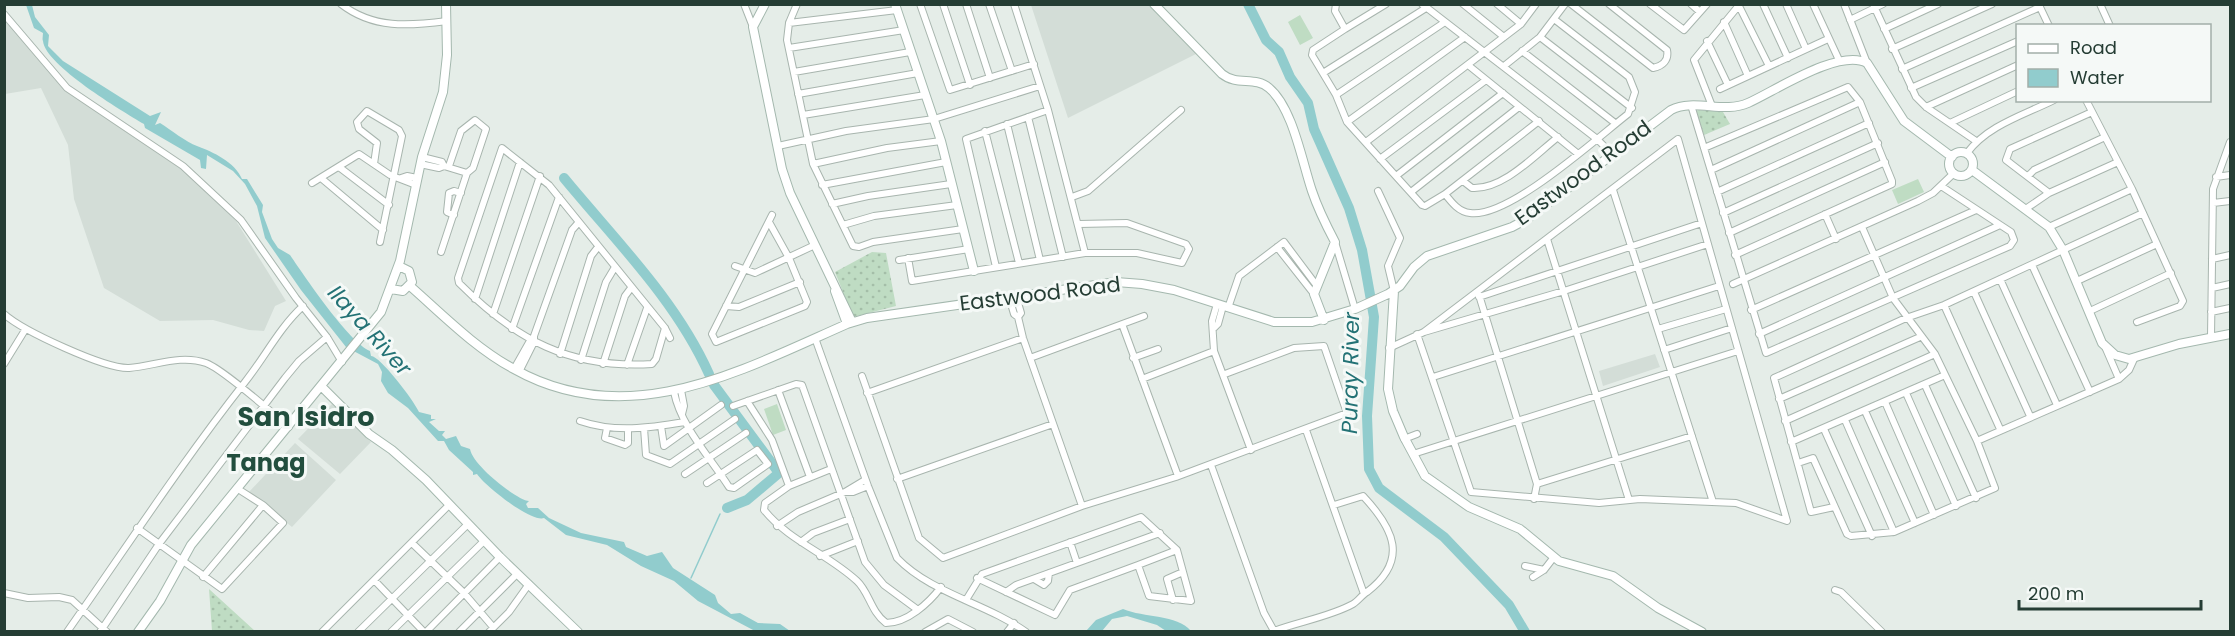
<svg xmlns="http://www.w3.org/2000/svg" width="2235" height="636" font-family="Poppins,sans-serif">
<defs>
<pattern id="grass-dots" width="8" height="8" patternUnits="userSpaceOnUse" patternTransform="scale(1.5)"><rect width="8" height="8" fill="#bfdcc3"/><path d="M2 2h.1M6 6h.1" fill="none" stroke="#a4bea8" stroke-width="1.8" stroke-linecap="round"/></pattern>
</defs>
<rect width="100%" height="100%" fill="#e5ede8"/>
<path fill="#d3ddd7" d="M1031 5H1149L1196 54 1068 118Z
M4 18 65 90 184 171 236 221 286 301 275 306 264 331 249 330 213 320 160 321 104 288 74 199 68 145 41 88 5 94Z
M1655 354 1660 367 1603 386 1599 371Z
M332 404 371 442 340 474 298 439Z
M295 443 336 480 292 527 249 492Z"/>
<path fill="url(#grass-dots)" d="M1699 110 1723 112 1730 124 1704 135 1696 111Z
M872 252 886 253 896 306 853 317 835 272Z
M209 589 255 631H212Z"/>
<path fill="#bfdcc3" d="M1300 15 1313 38 1300 45 1288 22Z
M1918 179 1924 192 1898 204 1892 190Z
M777 404 786 430 773 435 764 409Z"/>
<path fill="#91cccd" d="M26 5H32L35 17 49 35 48 46 63 61 150 116 161 112 155 125 160 123C171 130 186 142 197 146 213 152 235 162 242 179H247L263 205 262 212 272 239 278 248 290 255C307 280 349 342 370 351L371 356C379 355 413 399 419 412L431 415V419H436L429 422 439 431H445L442 435 446 439 456 436 461 446 470 449C473 466 517 500 529 501L526 504 528 508H538L549 518 581 533 624 542 626 547 647 556 662 552 673 568 715 595 718 603 731 614 740 613 758 623 780 624 790 631H755L698 601 674 581 641 566 607 545 566 535 544 518C532 523 485 486 477 474L473 475V472L449 450 444 441H438L408 408 388 393 381 381 382 372 378 364 346 347 301 290 265 238 257 206 245 184 233 171 207 155 206 169 201 168 200 160 145 128 144 124C122 111 45 65 43 41 42 39 43 36 43 33L34 28Z
M1123 609C1144 618 1177 614 1191 631H1166L1157 625 1127 616 1112 619 1102 631H1086L1096 620Z"/>
<g fill="none" stroke-linecap="round" stroke-linejoin="round">
<path stroke="#91cccd" stroke-width="1.5" d="M691 578 720 514"/>
<path stroke="#91cccd" stroke-width="10" d="M1248 4 1266 40 1279 52 1290 77 1308 103 1314 129 1349 208 1362 250 1374 317 1367 416 1369 469 1379 488 1444 537 1509 605 1525 632
M564 178C615 240 676 300 709 374
M714 385 779 473 747 500 727 508"/>
<g stroke="#a8b5ae" stroke-width="8">
<path id="street" d="M341 4C373 29 409 26 447 21
M744 4 753 27
M797 4 789 23 787 40 813 164 853 246 859 247 873 242 963 229
M920 4 950 90 1034 64
M943 4 970 85
M966 4 990 78
M989 4 1012 71
M1014 4 1048 110 1085 253
M1336 4 1335 11 1345 29 1313 50 1312 55 1336 95 1347 122 1422 205 1425 206 1445 194 1539 121
M1422 4 1597 139 1612 154
M1463 4 1504 37
M1497 4 1521 24
M1571 4 1653 68C1663 66 1669 60 1667 50L1609 4
M1650 4 1684 30 1707 4
M1691 4 1700 12
M1763 4 1788 58
M1786 4 1806 49
M1813 4 1839 60
M1844 4 1867 63
M1873 4 1916 97 1926 107 1976 141
M2100 4 2110 26
M2039 5 2049 26
M1739 6 1769 66
M4 14 67 88 183 166 241 220 296 298 327 337 342 362
M1850 20 1883 4
M1724 22 1748 76
M789 23 897 10
M1345 29 1386 4
M1884 29 1938 4
M1540 37 1632 108
M1707 41 1728 85
M789 48 904 30
M1892 49 1992 4
M1522 51 1615 123
M1468 65 1577 153
M1504 66 1540 37 1565 4
M1902 69 2040 7
M794 72 910 52
M1323 73 1426 8
M1911 88 2018 41
M1720 89 1828 39
M798 94 918 73
M1336 95 1445 22
M2086 100 2132 189 2183 301 2180 306 2137 322
M1691 105 1766 353 2010 246 2014 240 2011 232 1941 186
M1712 106 1694 60 1740 4
M1926 107 2018 65
M803 115 925 95
M1028 117 1063 257
M1347 122 1465 37
M1950 123 2018 91
M1007 124 1040 260
M985 131 1019 263
M1366 142 1521 24 1536 4
M778 146 846 131 934 119 1040 86
M1704 148 1848 87 1860 102 1892 181V184L1735 255
M1967 153C1988 125 2024 115 2054 100
M422 157 442 162 444 166 467 173 441 252
M1380 159 1486 80
M374 164 377 143 359 129 357 122 367 111 399 130 402 136 380 242
M420 164 439 168 444 166
M813 164 887 148 941 141
M449 166 461 131 475 120 486 129 473 168 467 173
M339 167 389 205
M1711 170 1860 102
M1396 176 1503 93
M2028 176 2034 170 2105 137
M2216 177 2230 175
M321 178 383 230
M401 178 407 176 417 178
M1463 181 1472 188C1503 190 1535 155 1558 137
M312 183 359 154 390 175 416 185
M822 185 946 162
M1613 190 1713 502
M1378 191 1400 238 1388 266 1394 291
M1411 192 1519 107
M1717 192 1869 123
M2049 193 2006 160 2010 149 2092 112
M1445 194C1452 203 1459 212 1470 213 1508 219 1597 138 1628 114L1635 92 1629 77 1554 19
M1072 197 1088 191 1181 110
M2213 203 2230 201
M832 204 868 196 951 184
M2027 208 2049 193 2118 162
M1723 213 1878 143
M1825 214 1836 239
M454 215 447 212 449 193 454 191 461 193
M769 222 789 258 807 302 805 306 716 342 712 334 772 215
M843 225 874 216 957 205
M2049 227 2132 189
M1729 233 1885 162
M1547 239 1629 500
M1335 242 1355 309
M1277 247 1314 294
M908 258 912 281 1085 253H1137L1182 263 1189 249 1186 244 1127 223 1079 224
M2212 259 2230 255
M899 260 969 249
M2032 265 2090 392
M735 266 755 273 815 245
M996 267 966 139 1048 110
M2000 279 2057 405
M2077 281 2157 244
M1733 284 1918 201 1933 193 1954 173
M2212 288 2230 284
M1974 292 2030 416
M1479 295 1537 484 1534 499
M1016 296 1021 313 1018 317 1023 338 1082 506
M1009 297 1014 314 1018 317
M1479 297 1702 223
M475 299 520 162
M1217 304 1212 321 1214 351 1251 450
M1944 305 2000 429
M726 306 739 307 800 282
M1228 308 1239 276 1284 242 1317 286
M1751 310 1976 210
M2090 311 2171 273
M2211 312 2230 308
M4 314C23 331 105 369 129 368 155 366 180 354 206 363 223 369 272 413 289 427
M493 314 540 176
M1122 324 1178 476
M665 328 656 359 652 364C570 369 516 340 459 283L458 278 502 148 549 185 665 328 670 338
M512 329 559 197
M1213 329 1218 324 1223 306
M1658 329 1726 309
M1417 334 1471 492 1599 503 1640 499 1736 503 1787 521 1678 139 1424 332
M1759 334 2000 225
M2211 337 2213 189 2230 142
M815 338 868 486 897 558C932 594 986 603 1026 632
M1389 348 1424 332 1564 291 1708 244
M2106 349 2119 379
M1664 350 1732 328
M560 354 591 256 598 247
M1030 358 1144 316
M1133 358 1158 349
M581 360 606 282 615 267
M4 364 25 330
M603 364 625 296 631 288
M627 365 647 308
M514 369 531 339
M519 372 534 342V336L572 230 579 222
M862 376 919 538 943 558 1082 506 1176 477 1347 413 1324 346 1294 348 1225 374
M1433 377 1719 286
M1142 379 1214 351
M1925 385 1976 498
M681 390 684 406 682 414
M778 390 810 477
M674 392C681 427 710 457 729 487L734 488 768 464 757 450 707 483
M867 393 1023 338
M1906 393 1956 506
M1779 399 1920 337
M747 401 772 440 789 486
M1885 402 1934 515
M733 406 796 384 802 385 865 562 884 585 918 610
M1865 411 1915 523
M1845 420 1894 532
M580 421C615 433 649 428 685 422
M1785 421 1935 354
M661 426 664 446 721 405
M607 428 605 438 625 445 628 443V429
M644 428 646 455 670 464 735 419
M1824 429 1872 536
M1306 430 1364 594
M1404 439 1417 434
M1977 441 2119 379 2129 370 2134 359
M1791 442 1945 375
M1413 454 1738 351
M1798 463 1813 458 1847 534 1851 536 1894 532 1995 488 1977 441 1935 354 1893 298 1862 227
M1211 465 1264 613 1274 631C1298 622 1332 616 1353 604 1358 601 1362 595 1367 592 1409 560 1394 529 1363 496L1334 505
M831 469 789 486 765 503 764 510C789 541 828 554 857 581 869 592 871 612 886 623 907 623 929 603 941 587
M685 474 746 433
M897 479 1053 424
M1537 484 1692 436
M845 492H853L868 486
M1834 507 1811 512 1774 378 1906 318 1944 305 2143 213
M777 526 798 512 845 492 865 480
M137 528 222 589 283 523 263 505 238 489
M801 542 813 533 850 519
M1070 542 1077 563
M413 544 464 593 493 627
M820 556 858 541
M1138 565 1177 550
M1525 566 1544 570
M203 577 263 505
M1533 577 1544 570 1554 557
M1034 579 1044 585 1048 581 1049 573
M375 581 424 632
M1835 590 1841 592 1882 632
M1006 592 1016 585 1160 533
M4 593 28 598 59 597 72 600 107 632
M966 600 982 574 1141 517 1177 550 1191 601 1149 596 1138 565 1070 590 1055 615 977 578
M1173 600 1167 579 1183 572
M67 632C126 548 182 462 245 382 265 357 279 328 303 306
M100 632 159 544 285 378 299 361 327 337
M322 632 449 505
M358 632 468 524
M391 632 484 541
M426 632 500 557
M459 632 517 574
M489 632 509 612 529 584
M925 632 948 619 973 632
M1007 632 1014 623"/>
</g>
<g stroke="#a4b8ae" stroke-width="10">
<path id="secondary" d="M765 4 753 27 782 169 790 193 852 322
M895 4 941 141 974 271
M1154 4 1222 74C1237 86 1255 76 1269 88 1293 108 1302 162 1312 191 1318 209 1326 225 1335 242L1314 294 1324 320
M1949 164a12 12 0 1 1 24 0a12 12 0 1 1-24 0Z
M1972 170 2049 227 2063 250 2102 343 2115 355 2129 359 2179 344 2230 334
M410 286C443 315 475 348 514 369 628 433 740 371 847 324L867 318 1116 282 1142 284 1174 290 1274 322H1312L1355 309 1388 294 1400 286 1414 267 1427 256 1512 227 1527 219 1671 110C1695 98 1723 114 1748 103 1775 91 1839 48 1867 63L1904 121 1952 157
M391 289 403 291 412 282 409 271 399 266
M835 291 846 321
M1394 291 1388 389 1393 411 1404 437 1425 476 1469 507 1520 529 1559 561 1613 576 1658 608 1702 632
M322 387 369 434 392 450 426 480 500 557 578 632
M138 632 160 601 191 545 381 312 400 261 422 157 443 92 447 55 446 4"/>
</g>
<use href="#street" stroke="#fff" stroke-width="6"/>
<use href="#secondary" stroke="#fff" stroke-width="8"/>
</g>
<g text-anchor="middle" stroke-width="6" stroke-linejoin="round" paint-order="stroke">
<g font-size="21" fill="#253d34" stroke="#f5f9f7">
<text transform="translate(1583 173) rotate(-36)" y="7">Eastwood Road</text>
<text transform="translate(1040 294) rotate(-7)" y="7">Eastwood Road</text>
</g>
<g font-size="22" font-style="italic" fill="#237275" stroke="#f5f9f7">
<text transform="translate(370 330) rotate(48)" y="8">Ilaya River</text>
<text transform="translate(1350 373) rotate(-89)" y="8">Puray River</text>
</g>
<g font-size="24" font-weight="bold" fill="#224e3e" stroke="#f5f9f7">
<text x="266" y="471">Tanag</text>
</g>
<g font-size="27" font-weight="bold" fill="#224e3e" stroke="#f5f9f7">
<text x="306" y="426">San Isidro</text>
</g>
</g>
<rect width="2235" height="636" fill="none" stroke="#253d34" stroke-width="12"/>
<rect x="2016" y="24" width="195" height="78" fill="#f5f9f7" stroke="#a2aea9" stroke-width="1.5"/>
<rect x="2028" y="44" width="30" height="9" fill="#ffffff" stroke="#a2aea9" stroke-width="1.5"/>
<text x="2070" y="54" font-size="18" fill="#253d34">Road</text>
<rect x="2028" y="69" width="30" height="18" fill="#91cccd" stroke="#a2aea9" stroke-width="1.5"/>
<text x="2070" y="84" font-size="18" fill="#253d34">Water</text>
<path d="M2019 600v9h182v-9" fill="none" stroke="#253d34" stroke-width="3"/>
<text x="2028" y="600" font-size="18" fill="#253d34" stroke="#f5f9f7" stroke-width="4.5" paint-order="stroke">200 m</text>
</svg>
